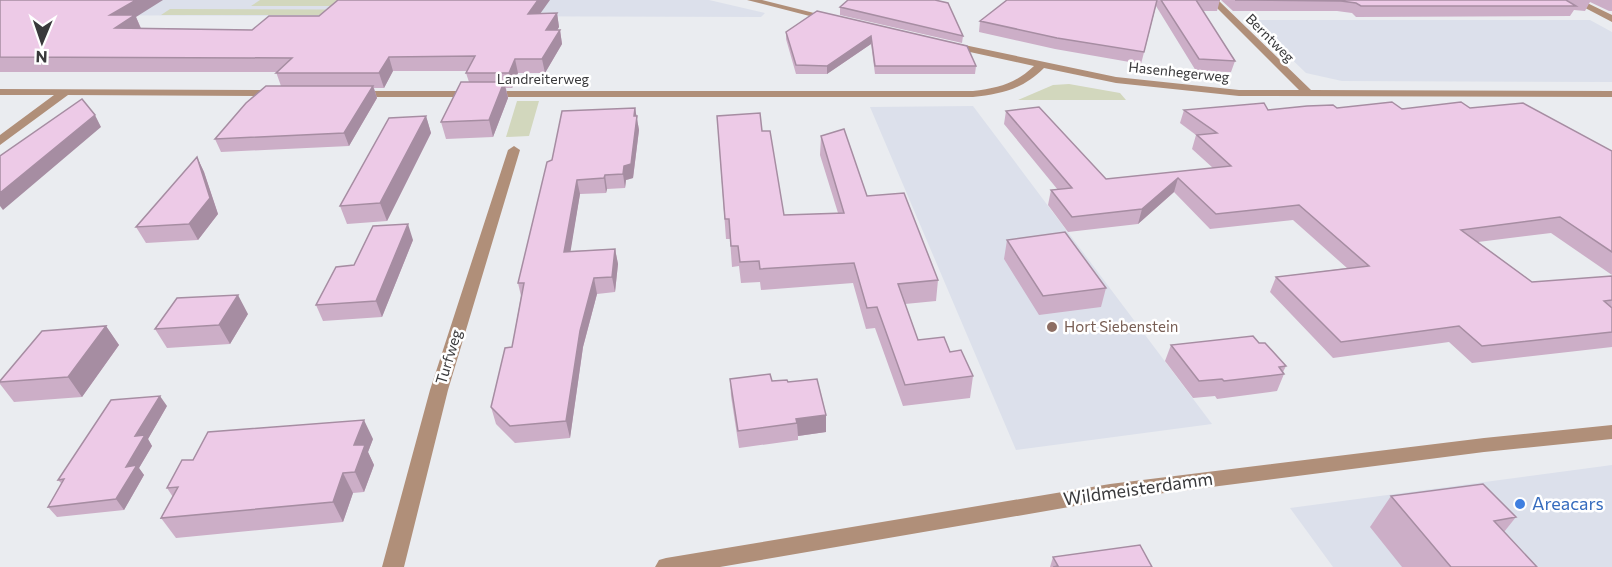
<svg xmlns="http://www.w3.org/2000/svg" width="1612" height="567" font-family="Commissioner,sans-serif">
<rect width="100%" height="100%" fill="#eaecf0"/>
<path fill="#dce0eb" d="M0 0H709L765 13 761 17 0 15Z
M1251 20H1590L1612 32V82L1342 81 1306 73Z
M973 106 1212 424 1016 450 870 107Z
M1612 465V567H1333L1290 508Z"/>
<path fill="#d2d7bd" d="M260 0H350L342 6H251Z
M170 9 467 10 462 15H161Z
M1069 84 1120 93 1126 100H1018L1053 85Z
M517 101H539L529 136 506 137Z"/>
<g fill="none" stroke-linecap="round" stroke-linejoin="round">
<path fill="#b08f79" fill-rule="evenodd" d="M747 0H762L838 19 833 22Z
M1209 0H1218L1311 90 1612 91V97L1239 96 1116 83 1044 68C1023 89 1002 94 973 97H356L351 94 356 91H973C998 88 1015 84 1034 66L947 47 945 45 950 42 1116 77 1239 90H1299Z
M1570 0H1581L1612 15V22Z
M0 89 278 90 283 93 278 96 68 95 0 145V135L54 95H0Z
M514 146 520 150 448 390 404 567H382L430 390 508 150Z
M1612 425V439L1484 452 1110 500 720 567H655L659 560 666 558 1110 484 1484 438Z"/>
</g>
<path fill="#ccaec7" d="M0 0 136 17 141 28 252 30 319 16 557 13 559 27 557 30H560L562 44 545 73H518L512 88H506L508 98 493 137 446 139 441 122 469 82 466 73 467 71H393L384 88H374L377 98 349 146 221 152 215 139 281 86 276 72H0Z
M1007 0H1220L1217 11H1203L1235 61 1231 72 1196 71 1156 6 1141 64 1055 49 979 32 980 21Z
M1221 0H1612V11H1609L1590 2 1585 11 1574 10 1570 16 1356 17 1352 13 1337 11H1233Z
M840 7 963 36 962 43 840 15Z
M817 11 976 66 975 74H875L871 44 827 74H796L786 39V32Z
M635 108 639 130 633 178 626 180 625 188 607 189 606 193 580 194 570 251 615 249 618 264 615 292 597 294 583 347 570 438 515 443 496 424 491 407 512 347 521 296 518 283 552 160Z
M1337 108H1470L1612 151V275L1551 233 1478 242 1532 282 1612 276V347L1472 363 1449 342 1333 358 1270 292 1276 277 1347 268 1293 220 1210 229 1174 192 1138 224 1068 232 1048 205 1051 190H1058L1004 124 1006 111 1106 179 1213 168 1192 149 1196 135 1180 123 1184 110H1268Z
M426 116 431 133 387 221 347 224 340 206Z
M717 116 762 131 784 215 838 213 820 155 821 136 867 196 938 280 936 301 905 304 918 340 950 352 973 376 970 398 903 406 875 328 866 329 853 283 761 290 760 282 741 283 739 266 732 267 730 239H726Z
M197 157 204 172 218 214 198 240 146 243 136 227Z
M413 240 382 317 323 321 316 305 354 265Z
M1007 240 1106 288 1101 307 1039 315 1004 259Z
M248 314 230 344 167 348 155 329Z
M106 326 119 345 82 397 14 402 0 384V381Z
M1259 343 1286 366 1283 372 1284 374 1277 391 1217 399 1215 396 1193 398 1165 361 1171 345Z
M730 379 788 382 826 415V432L798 436V440L739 448 731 396Z
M167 406 148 439 152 446 139 468 144 475 124 510 57 517 48 507 62 484 58 480Z
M373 439 368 452 374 465 364 492 353 493 343 522 176 538 161 518 173 497 167 488Z
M1391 496 1516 517 1504 532 1537 567H1402L1370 527Z
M1053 557 1152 567H1050Z"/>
<path fill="#a68da2" d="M136 0H163L136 17 141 29 122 41 110 15Z
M538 0H550L530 28 528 14Z
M557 13 559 27 549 44 546 30Z
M560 30 562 44 545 73 542 59Z
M871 36V44L827 74V66Z
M389 57 393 71 384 88 379 73Z
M515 59 518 73 512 88 509 73Z
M504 82 508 98 493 137 489 120Z
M373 86 377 98 349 146 344 133Z
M635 108 639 130 633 178 626 180 625 188 623 174 624 166 634 116Z
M95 115 101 127 3 210 0 206V193Z
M426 116 431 133 387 221 380 203Z
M197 157 204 172 218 214 198 240 189 224Z
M605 175 607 189 606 193 604 178Z
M1178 178 1174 192 1138 224 1142 209Z
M577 180 580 194 568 267 564 252Z
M408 224 413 240 382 317 376 301Z
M615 249 618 264 615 292 612 277Z
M594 278 597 294 583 347 570 438 566 421 580 331Z
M238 295 248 314 230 344 219 325Z
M106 326 119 345 82 397 68 377Z
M160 396 167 406 148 439 152 446 139 468 144 475 124 510 116 499 135 436Z
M826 415V432L798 436 797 423 796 419Z
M364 420 373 439 368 452 374 465 364 492 355 472 354 445Z
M343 473 353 493 343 522 333 502Z"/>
<path fill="#edcae7" stroke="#a68da2" stroke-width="1.5" d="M0 0H136L110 15H135L115 28 252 30 269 16H319L338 0H538L528 14 557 13 546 30H560L542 59H515L509 73H466L475 56 389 57 379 73H276L292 58 0 57Z
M848 0H935L948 3 963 36 840 7Z
M1007 0H1157L1144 52 1057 38 980 21Z
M1161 0H1220H1196L1235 61 1199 59Z
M1235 0H1566L1576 6H1361L1356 3 1341 1Z
M817 11 967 46 976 66H875L871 36 827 66 796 65 786 32Z
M461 82H504L489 120 441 122Z
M266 86H373L344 133 215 139 246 103Z
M82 99 95 115 0 193V156Z
M1392 102 1402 109 1461 102 1470 108 1523 103 1612 151V252L1560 217 1461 230 1532 282 1612 276V300L1604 301 1612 308V332L1482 346 1459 326 1341 342 1276 277 1369 266 1299 205 1216 214 1178 178 1142 209 1072 217 1051 190 1072 188 1006 111 1039 107 1106 179 1231 166 1197 135 1217 133 1184 110 1264 103 1268 110 1307 106 1333 105 1337 108Z
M635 108 634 116H637L631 164 624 166 623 174 605 175 604 178 577 180 564 252 615 249 612 277 594 278 580 331 566 421 510 426 491 407 505 348 512 347 524 283H518L547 162 552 160 562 111Z
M760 113 762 131H770L784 215 844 213 821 136 844 129 867 196 904 193 938 280 898 284 918 340 944 337 950 352 961 350 973 376 905 385 877 307 867 308 854 263 760 269 759 261 740 262 738 246H731L729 219H725L717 116Z
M426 116 380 203 340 206 389 118Z
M197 157 210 198 189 224 136 227Z
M408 224 376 301 316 305 336 267 354 265 373 226Z
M1065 232 1106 288 1043 296 1007 240Z
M238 295 219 325 155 329 177 298Z
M106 326 68 377 0 382V381L42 331Z
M1253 336 1259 343H1265L1286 366 1279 367 1284 374 1224 381 1222 379 1199 381 1171 345Z
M770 374 772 381 787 380 788 382 817 379 826 415 796 419 797 423 738 431 730 379Z
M160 396 135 436 145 435 126 467 137 465 116 499 48 507 64 479 58 480 111 400Z
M364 420 354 445H365L355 472 343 473 333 502 161 518 178 487 167 488 182 460H193L208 432Z
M1483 484 1516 517 1494 521 1537 567H1451L1391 496Z
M1140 545 1152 567H1053L1058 566 1053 557Z"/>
<circle fill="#8d6e63" stroke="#fff" stroke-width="2" cx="1052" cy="327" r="6"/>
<circle fill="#3f7fe0" stroke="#fff" stroke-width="2" cx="1520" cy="504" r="6"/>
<g text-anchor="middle" stroke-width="5" stroke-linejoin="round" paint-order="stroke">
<g font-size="14" fill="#39393b" stroke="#fff">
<text transform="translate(1270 38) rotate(45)" y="5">Berntweg</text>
<text transform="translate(1179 72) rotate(6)" y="5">Hasenhegerweg</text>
<text x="543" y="84">Landreiterweg</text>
</g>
<g font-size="15" fill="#785e54" stroke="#fff" text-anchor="start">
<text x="1064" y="332">Hort Siebenstein</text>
</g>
<g font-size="15" fill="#39393b" stroke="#fff">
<text transform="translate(449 357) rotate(-73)" y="5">Turfweg</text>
</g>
<g font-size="18" fill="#39393b" stroke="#fff">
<text transform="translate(1138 489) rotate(-8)" y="6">Wildmeisterdamm</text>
</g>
<g font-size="18" fill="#366cbe" stroke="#fff" text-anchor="start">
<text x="1532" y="510">Areacars</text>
</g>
</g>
<g transform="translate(42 42) rotate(182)" stroke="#ffffff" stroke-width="4.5" paint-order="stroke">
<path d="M0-4.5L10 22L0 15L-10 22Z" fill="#39393b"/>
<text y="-9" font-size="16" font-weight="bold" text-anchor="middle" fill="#39393b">N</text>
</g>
</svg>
